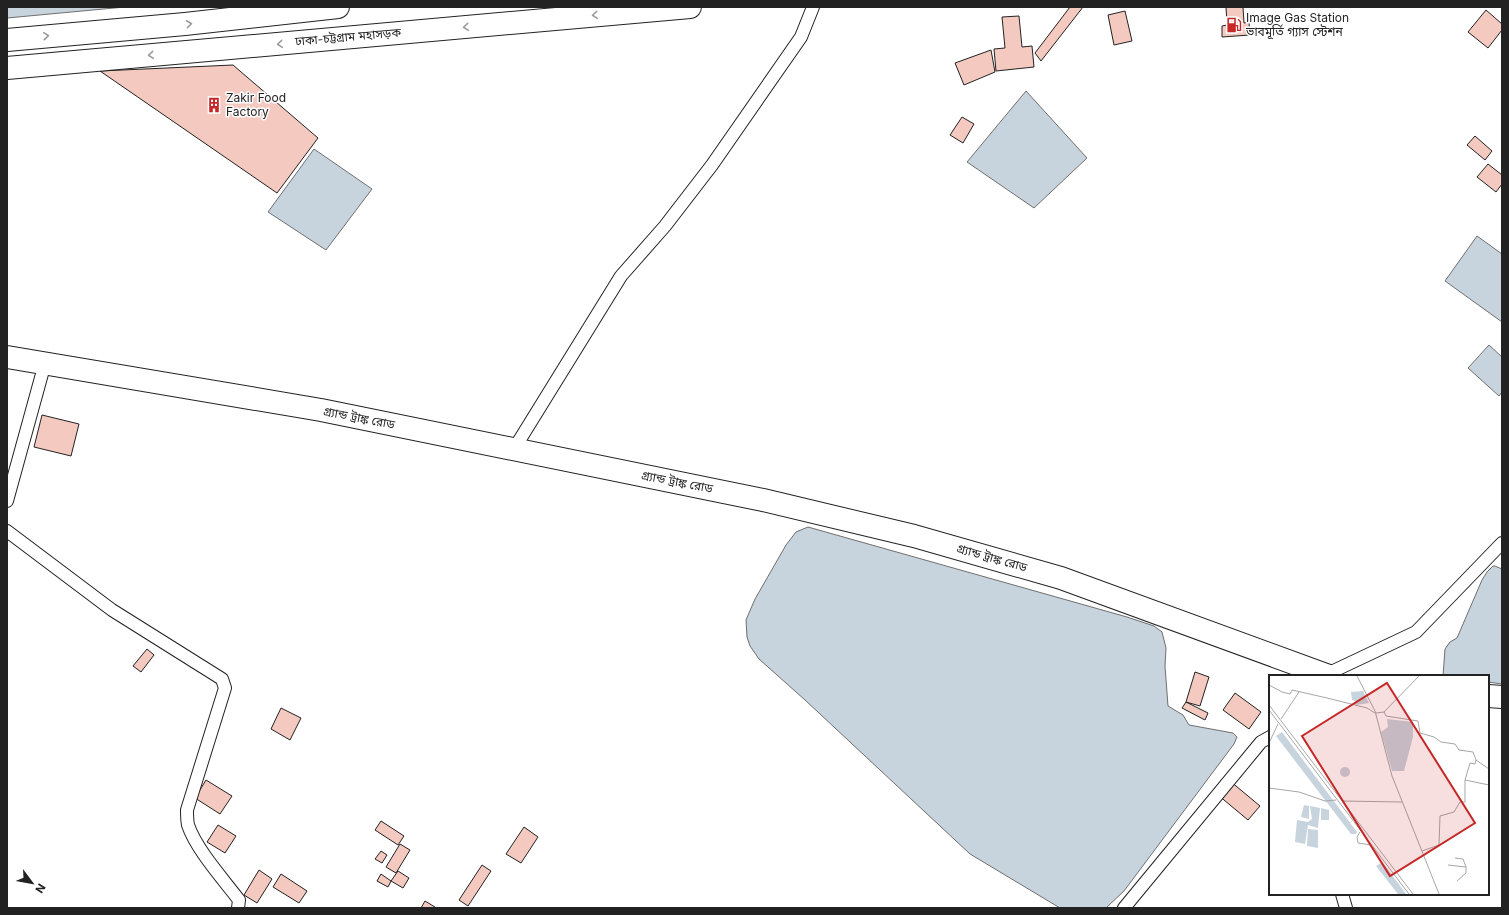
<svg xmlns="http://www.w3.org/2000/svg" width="1509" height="915" font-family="Inter,'Noto Sans Bengali',sans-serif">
<rect width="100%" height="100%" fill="#fff"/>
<path fill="#c7d3dd" stroke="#6f6f6f" d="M7 7H125L7 18Z
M1026 91 1087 158 1034 208 967 162Z
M314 149 372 189 326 250 268 212Z
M1477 236 1502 254V322L1445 281Z
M1489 345 1502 357V392L1499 396 1468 368Z
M808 527 1127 617 1154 626 1162 632 1166 648 1165 666 1168 706 1183 715 1189 725 1233 733 1237 737 1234 744 1124 891 1106 908H1060L970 854 805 700 759 659 750 646 747 637 746 620 755 599 786 545 796 532Z
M1493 566H1495L1502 569V684L1488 682V676H1443L1445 649 1450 642 1457 638 1482 580 1487 572Z"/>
<path fill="#f3c9c0" stroke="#222" d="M1070 7H1083L1041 61 1035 53Z
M1226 7H1243L1244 23 1249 22 1250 35 1222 37V26L1227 25Z
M1486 10 1502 24V30L1488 48 1468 32Z
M1125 11 1132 41 1114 45 1108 15Z
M1019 16 1022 47 1032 46 1034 67 996 71 994 49 1005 48 1002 17Z
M991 50 995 72 964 85 955 63Z
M233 65 318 138 277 193 100 71Z
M962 117 974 124 963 143 950 135Z
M1475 136 1492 151 1485 160 1467 145Z
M1488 164 1502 175V184L1496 192 1477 177Z
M42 415 79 424 71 456 34 447Z
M147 649 154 655 141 672 133 666Z
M1195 672 1209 677 1200 706 1186 702Z
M1235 693 1261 712 1249 729 1223 710Z
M1186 702 1208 713 1205 720 1182 708Z
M281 708 301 718 290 740 271 729Z
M206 780 232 796 220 814 195 798Z
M1230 781 1260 806 1248 820 1218 795Z
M381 821 404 836 398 845 375 830Z
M218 825 236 836 225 853 207 842Z
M524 827 538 837 521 863 506 854Z
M400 844 410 850 396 873 386 867Z
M381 851 387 855 382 863 375 859Z
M482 865 491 871 468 906 459 900Z
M259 870 272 879 257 903 244 895Z
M398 871 409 878 403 888 391 881Z
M281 874 307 891 299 903 273 887Z
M381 874 391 881 388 887 377 881Z
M425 901 435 907 434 908H421Z"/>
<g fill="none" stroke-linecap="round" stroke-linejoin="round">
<g stroke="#222" stroke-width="14">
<path id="street" d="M514 449 621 276 665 226 712 165 801 37 813 7
M7 501 45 363
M7 531 112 610 222 679 225 688 187 810C187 815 187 820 188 825 196 849 223 879 239 900L238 908
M1325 675 1416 632 1502 543
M1342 894 1346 908
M1124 908 1261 742 1270 737"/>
</g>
<g stroke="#222" stroke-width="24">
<path id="highway" d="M7 40 185 24 338 7
M7 68 690 7
M7 357 321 410 763 500 914 536 1061 578 1329 676
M1488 696 1502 697"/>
</g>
<use href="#street" stroke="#fff" stroke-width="12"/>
<use href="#highway" stroke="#fff" stroke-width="22"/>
</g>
<defs><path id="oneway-chevron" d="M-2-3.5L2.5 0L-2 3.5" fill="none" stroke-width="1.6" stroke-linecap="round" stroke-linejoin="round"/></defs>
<g stroke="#9c9c9c">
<use href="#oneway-chevron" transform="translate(595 15) rotate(175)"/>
<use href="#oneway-chevron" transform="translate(189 24) rotate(-6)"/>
<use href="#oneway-chevron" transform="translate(466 27) rotate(175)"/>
<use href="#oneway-chevron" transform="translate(46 36) rotate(-5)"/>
<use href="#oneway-chevron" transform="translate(280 44) rotate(175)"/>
<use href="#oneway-chevron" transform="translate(151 55) rotate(175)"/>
</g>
<defs>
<g id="fuel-bare" transform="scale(1.2)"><path d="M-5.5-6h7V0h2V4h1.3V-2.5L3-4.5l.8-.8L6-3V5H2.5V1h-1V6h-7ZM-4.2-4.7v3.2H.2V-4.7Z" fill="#c62828" stroke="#fff" stroke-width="2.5" paint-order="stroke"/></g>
<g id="building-bare" transform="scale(1.2)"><path d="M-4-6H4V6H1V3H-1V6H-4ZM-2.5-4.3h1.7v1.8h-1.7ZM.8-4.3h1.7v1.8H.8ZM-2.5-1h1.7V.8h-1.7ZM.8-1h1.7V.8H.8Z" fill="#c62828" stroke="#fff" stroke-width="2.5" paint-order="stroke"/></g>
</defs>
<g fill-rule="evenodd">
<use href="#fuel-bare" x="1234" y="25"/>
<use href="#building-bare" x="214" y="105"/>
</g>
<g text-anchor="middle" stroke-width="3" stroke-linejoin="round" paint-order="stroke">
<g font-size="12" fill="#222" stroke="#fff" text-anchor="start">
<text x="1246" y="22">Image Gas Station<tspan x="1246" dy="14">ভাবমূর্তি গ্যাস স্টেশন</tspan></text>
<text x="226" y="102">Zakir Food<tspan x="226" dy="14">Factory</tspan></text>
</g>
<g font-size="12" fill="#222" stroke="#fff">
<text transform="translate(348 37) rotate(-5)" y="4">ঢাকা-চট্টগ্রাম মহাসড়ক</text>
<text transform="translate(359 418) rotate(11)" y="4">গ্র্যান্ড ট্রাঙ্ক রোড</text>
<text transform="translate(677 482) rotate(11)" y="4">গ্র্যান্ড ট্রাঙ্ক রোড</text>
<text transform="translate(992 558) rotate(16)" y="4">গ্র্যান্ড ট্রাঙ্ক রোড</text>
</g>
</g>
<g transform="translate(1269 675)">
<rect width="220" height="220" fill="#fff"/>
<path d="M94 16 100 28 87 30 86 26 83 25 82 17ZM118 44 144 47V62L135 96H123L112 57 119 52ZM13 57 88 157 87 159H82L7 61ZM71 97a5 5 0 1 1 10 0a5 5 0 1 1-10 0ZM35 130 40 131V144L32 142ZM41 131 51 133 49 153 39 150 36 169 26 167 28 145 39 147 43 144ZM52 133 60 135V145H52ZM39 154 49 155V173L38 171ZM112 188H114L137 219H129L107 191Z" fill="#c7d3dd"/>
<path fill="none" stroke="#a7a7a7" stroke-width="1" d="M88 1 106 36 123 101 170 219M0 10 13 17 21 19 23 15 58 23 98 33 106 38M0 30 144 219M0 35 140 219M115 37 117 41 149 46 151 58 165 62 172 67 186 69 190 75 204 77 207 85 220 94M107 38 115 37 150 1M12 44 30 17M0 68 9 49M196 105 201 88 206 89 207 85M0 113 30 117 56 126 67 125M73 126 133 127M91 157 88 162 89 168 102 170M153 176 170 170 171 141 185 137 191 127H196V105L220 110M186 183 194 184 197 192V198L188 206M179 190 197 192"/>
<path fill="#c62828" fill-opacity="0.15" stroke="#c62828" stroke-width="2" d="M118 8 206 148 121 201 33 61Z"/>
<rect width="220" height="220" fill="none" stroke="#222" stroke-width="2"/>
</g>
<rect width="1509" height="915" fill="none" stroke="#222222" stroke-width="16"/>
<g transform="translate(32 883) rotate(122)" stroke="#ffffff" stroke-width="3" paint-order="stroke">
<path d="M0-3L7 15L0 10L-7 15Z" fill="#222222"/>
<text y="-6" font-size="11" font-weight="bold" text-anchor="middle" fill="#222222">N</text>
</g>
</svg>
